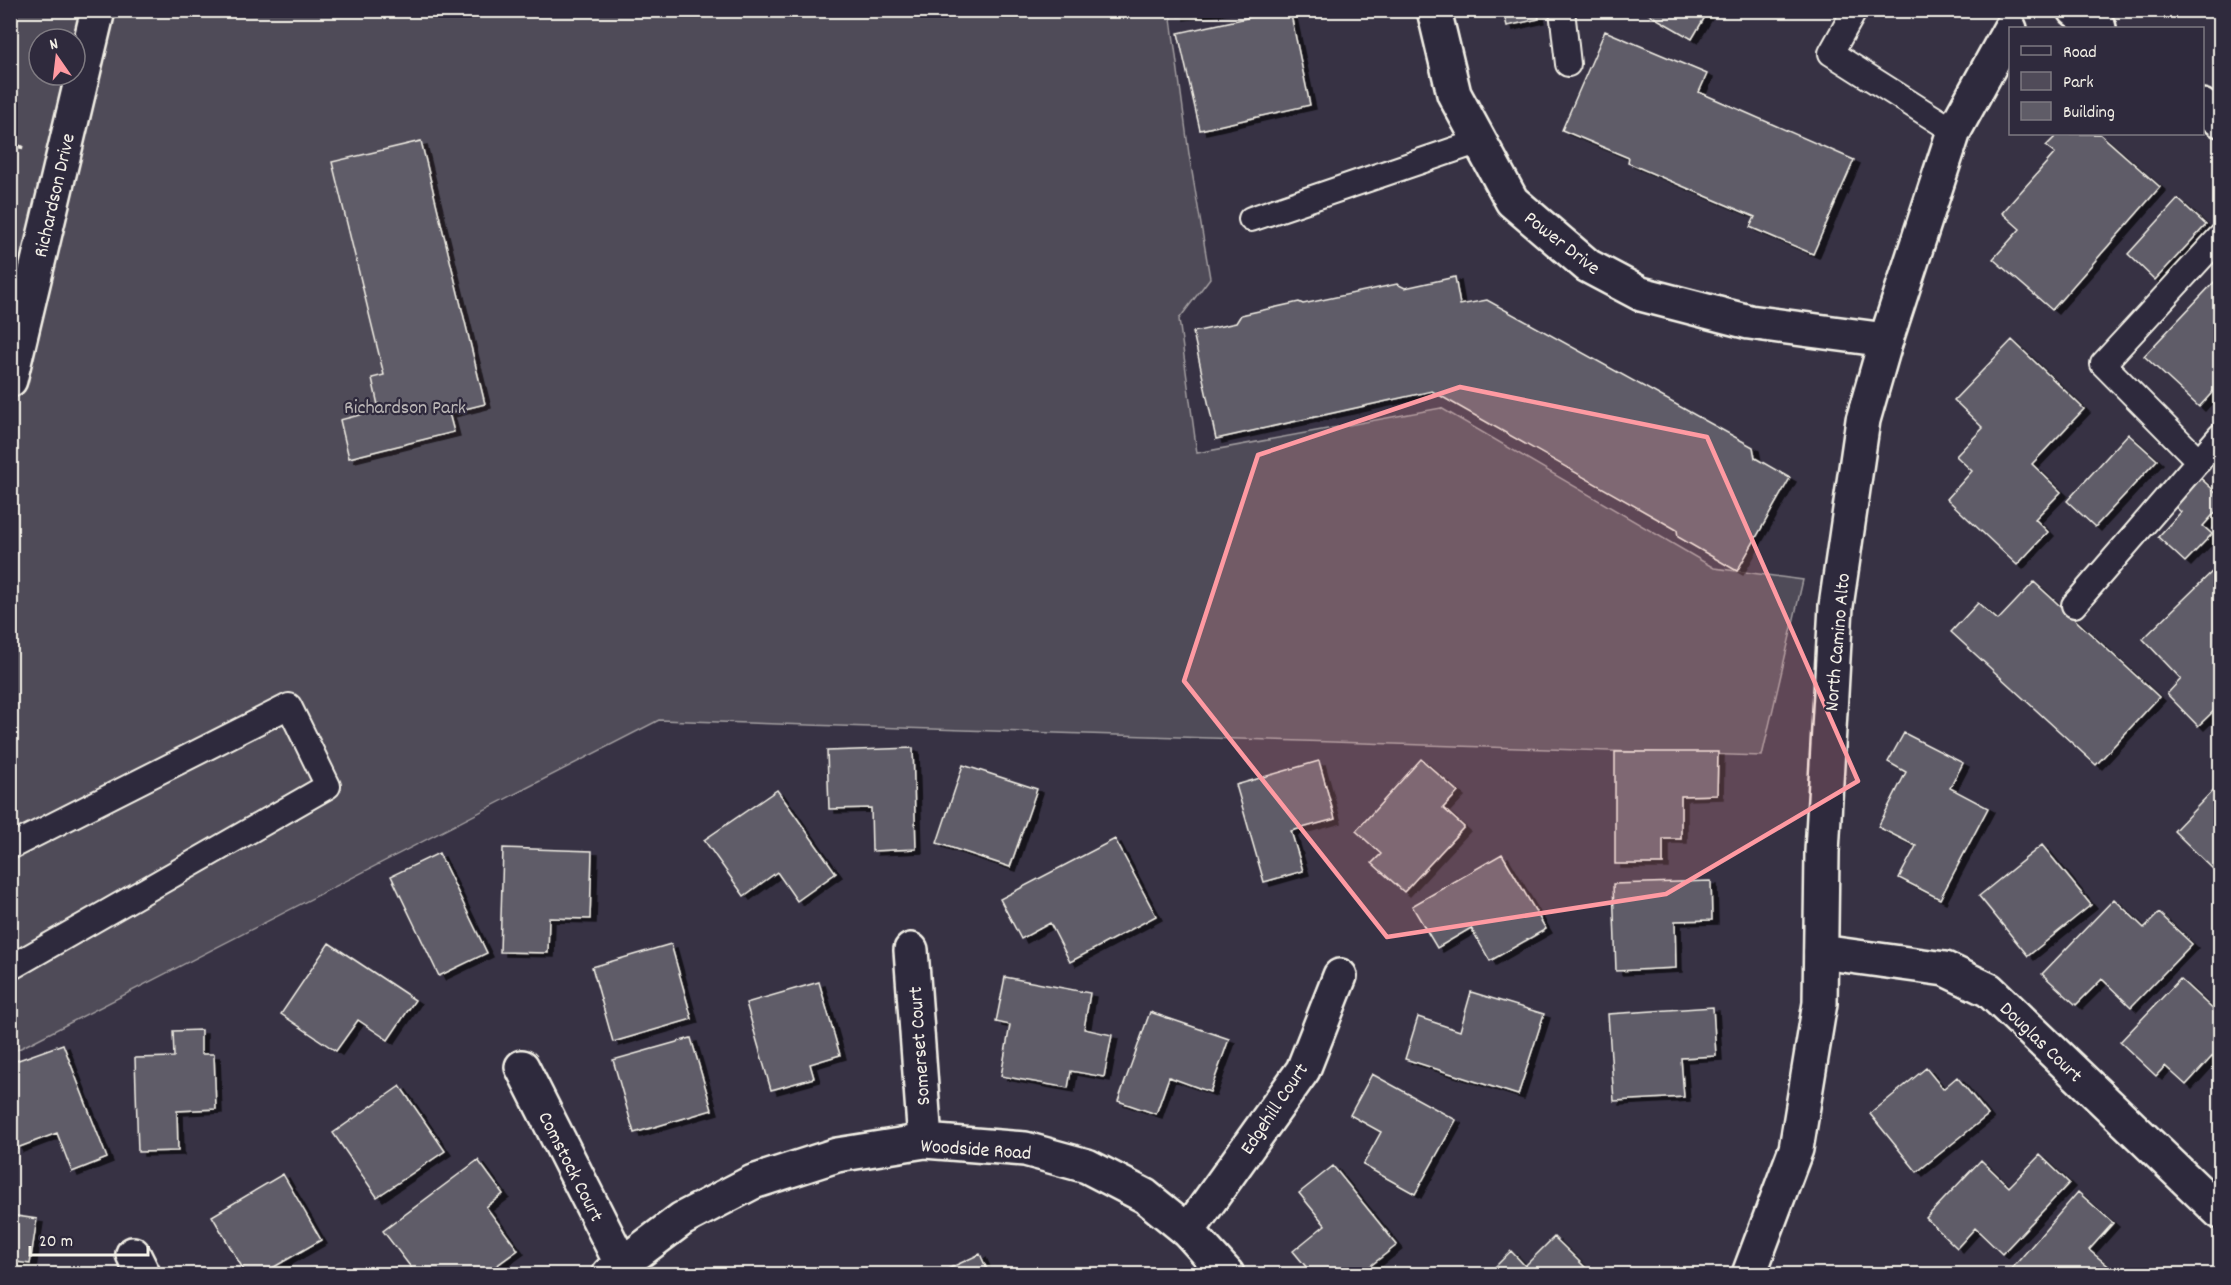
<svg xmlns="http://www.w3.org/2000/svg" width="2231" height="1285" font-family="Dekko,sans-serif">
<defs>
<filter id="shadow"><feDropShadow dx="6" dy="4" stdDeviation="0" flood-color="#0009"/></filter>
</defs>
<rect width="100%" height="100%" fill="#373244"/>
<filter id="ink" filterUnits="userSpaceOnUse"><feTurbulence type="fractalNoise" baseFrequency=".0167" numOctaves="2"/><feDisplacementMap in="SourceGraphic" scale="12" xChannelSelector="R" yChannelSelector="G"/><feConvolveMatrix kernelMatrix="1 2 1 2 8 2 1 2 1" color-interpolation-filters="sRGB"/></filter>
<g filter="url(#ink)">
<path fill="#504b59" stroke="#a29ea0" stroke-width="1.5" fill-rule="evenodd" d="M11 11H1170L1189 154 1210 278 1179 319 1197 453 1441 408 1714 568 1803 580 1762 756 659 720 11 1053ZM39 39H75V75H39Z"/>
<path fill="#5f5c67" stroke="#f4f1e8" stroke-width="1.5" filter="url(#shadow)" d="M1177 10H1223L1178 16Z
M1283 10H1290L1310 105 1200 130 1178 33Z
M1503 10H1537L1539 19 1507 26Z
M1646 10H1709L1692 39 1645 12Z
M1605 31 1707 74 1699 92 1854 160 1813 254 1750 227 1755 217 1628 163 1629 158 1562 130Z
M2058 134H2100L2160 187 2052 310 1993 259 2020 229 2002 213 2055 153 2046 146Z
M421 141 485 404 449 413 454 432 349 458 340 420 379 410 372 378 384 375 332 162Z
M2178 199 2206 225 2155 280 2128 254Z
M2220 276V384L2199 407 2144 356Z
M1455 277 1460 305 1487 300 1753 447 1755 458 1790 478 1737 571 1678 537 1677 530 1432 391 1216 439 1193 332 1236 323 1241 315 1299 302 1303 304 1397 284 1405 288Z
M2012 340 2084 409 2032 464 2061 492 2035 519 2048 532 2017 565 1947 499 1972 471 1956 456 1983 428 1954 400Z
M2128 434 2157 460 2095 527 2067 501Z
M2197 475 2220 496V507L2203 526 2212 534 2185 562 2158 537 2181 512 2171 503Z
M2220 564V705L2198 726 2167 694 2181 679 2143 639Z
M2034 582 2159 697 2096 765 1951 632 1978 603 1998 620Z
M1904 733 1963 763 1950 788 1988 808 1940 899 1899 878 1916 846 1878 827 1906 772 1888 762Z
M913 748 916 849 872 851 871 808 829 809 827 751Z
M1615 752H1718L1717 795 1681 796V839H1663V864H1615Z
M1421 759 1458 792 1443 808 1464 827 1404 892 1372 863 1381 854 1356 831Z
M1319 761 1335 819 1291 831 1303 871 1264 882 1236 785Z
M963 765 1037 789 1010 867 937 843Z
M2220 783V866L2215 871 2174 831Z
M777 790 836 873 797 901 777 872 744 896 704 840Z
M1115 839 1156 916 1070 962 1050 923 1021 939 1000 899Z
M2042 845 2091 905 2028 956 1979 896Z
M503 848 592 851 590 919 549 918 548 953 500 952Z
M439 853 487 953 439 976 391 876Z
M1502 854 1546 929 1490 961 1471 928 1437 948 1412 906Z
M1711 881 1712 920 1675 921 1676 968 1616 971 1613 884Z
M2114 899 2144 928 2159 913 2192 944 2131 1007 2102 979 2076 1005 2042 974Z
M329 943 415 1000 388 1040 358 1020 336 1051 281 1014Z
M671 944 692 1019 613 1042 592 967Z
M1005 977 1090 993 1084 1029 1112 1035 1104 1077 1071 1071 1068 1088 1001 1076 1010 1025 996 1022Z
M2180 979 2220 1016V1048L2186 1085 2165 1066 2156 1076 2120 1042Z
M819 982 840 1055 810 1064 814 1078 771 1090 746 1003Z
M1471 992 1544 1014 1518 1095 1405 1059 1418 1017 1460 1031Z
M1713 1007 1716 1056 1681 1058 1684 1097 1614 1101 1608 1014Z
M1150 1012 1229 1039 1210 1092 1169 1077 1156 1114 1118 1101Z
M201 1030V1054H214L216 1109 177 1111 178 1151 138 1152 135 1058 174 1057 173 1031Z
M691 1038 712 1110 634 1133 613 1060Z
M63 1044 107 1158 72 1172 57 1133 17 1148 10 1131V1063Z
M1926 1068 1943 1089 1957 1077 1988 1115 1917 1172 1870 1114Z
M1372 1074 1456 1120 1415 1194 1363 1165 1381 1132 1350 1115Z
M400 1086 445 1151 377 1197 333 1133Z
M2040 1155 2069 1183 2002 1254 1975 1228 1957 1248 1926 1218 1981 1160 2009 1187Z
M478 1160 503 1194 486 1207 518 1250 485 1274H416L383 1231Z
M1333 1166 1397 1245 1360 1274H1312L1293 1251 1325 1225 1299 1193Z
M283 1174 321 1240 262 1274H246L212 1216Z
M2078 1192 2113 1223 2089 1250 2118 1274H2012L2009 1272Z
M10 1215 37 1219 30 1264 10 1261Z
M1554 1237 1592 1274H1488L1511 1251 1525 1266Z
M980 1254 989 1274H937Z"/>
<g fill="none" stroke-linecap="round" stroke-linejoin="round">
<g stroke="#f4f1e8" stroke-width="28">
<path id="lane" d="M1562 10 1568 64
M1855 10 1831 53 1954 131
M1251 219 1480 141
M2199 461 2103 364 2220 237
M2074 605 2220 436
M10 847 289 706 328 786 10 968"/>
</g>
<g stroke="#f4f1e8" stroke-width="38">
<path id="street" d="M1434 10 1454 94 1512 201 1588 266 1641 294 1749 322 1886 340
M2075 10 2099 28
M2202 106 2220 120
M10 380 98 10
M911 950 925 1141
M1821 952 1945 969 1989 990 2220 1212
M522 1067 622 1265
M1188 1231 1303 1070 1340 976
M133 1254 143 1274
M609 1274 682 1219 753 1182 837 1155 925 1141 1025 1149 1087 1166 1145 1196 1188 1231 1227 1274"/>
</g>
<g stroke="#f4f1e8" stroke-width="38">
<path id="secondary" d="M1749 1274 1796 1149 1820 1003 1822 852 1836 606 1863 420 1886 340 1954 131 2010 29"/>
</g>
<path stroke="#f4f1e8" stroke-width="4" stroke-dasharray="4.5 4.5" stroke-linecap="butt" d="M10 145 27 148"/>
<use href="#lane" stroke="#2f2a3d" stroke-width="24"/>
<use href="#street" stroke="#2f2a3d" stroke-width="33"/>
<use href="#secondary" stroke="#2f2a3d" stroke-width="33"/>
</g>
</g>
<path fill="#ff9aa2" fill-opacity="0.2" stroke="#ff9aa2" stroke-width="4.5" stroke-linejoin="round" d="M1460 387 1707 437 1858 781 1666 894 1387 937 1184 681 1258 455Z"/>
<g text-anchor="middle" stroke-width="4.5" stroke-linejoin="round" paint-order="stroke">
<g font-size="20" fill="#f4f1e8" stroke="#2f2a3d">
<text transform="translate(53 195) rotate(-77)" y="7">Richardson Drive</text>
<text transform="translate(1563 242) rotate(38)" y="7">Power Drive</text>
<text transform="translate(1836 642) rotate(-85)" y="7">North Camino Alto</text>
<text transform="translate(2042 1041) rotate(44)" y="7">Douglas Court</text>
<text transform="translate(918 1046) rotate(-94)" y="7">Somerset Court</text>
<text transform="translate(1273 1108) rotate(-56)" y="7">Edgehill Court</text>
<text transform="translate(976 1148) rotate(4)" y="7">Woodside Road</text>
<text transform="translate(572 1166) rotate(63)" y="7">Comstock Court</text>
</g>
<g font-size="20" fill="#bbb7b6" stroke="#2f2a3d">
<text x="405" y="413">Richardson Park</text>
</g>
</g>
<rect width="2231" height="1285" fill="none" stroke="#2f2a3d" stroke-width="36"/>
<rect x="18" y="18" width="2195" height="1249" fill="none" stroke="#f4f1e8" stroke-width="2" filter="url(#ink)"/>
<rect x="2009" y="27" width="195" height="108" fill="#2f2a3d" stroke="#7e7a81" stroke-width="1.5"/>
<rect x="2021" y="46" width="30" height="9" fill="#2f2a3d" stroke="#7e7a81" stroke-width="1.5"/>
<text x="2063" y="57" font-size="18" fill="#f4f1e8">Road</text>
<rect x="2021" y="72" width="30" height="18" fill="#504b59" stroke="#7e7a81" stroke-width="1.5"/>
<text x="2063" y="87" font-size="18" fill="#f4f1e8">Park</text>
<rect x="2021" y="102" width="30" height="18" fill="#5f5c67" stroke="#7e7a81" stroke-width="1.5"/>
<text x="2063" y="117" font-size="18" fill="#f4f1e8">Building</text>
<g transform="translate(57 57) rotate(346)"><circle r="28" fill="#2f2a3d" stroke="#7e7a81" stroke-width="1.5"/>
<path d="M0-4.5L10 22L0 15L-10 22Z" fill="#ff9aa2"/>
<text y="-9" font-size="16" font-weight="bold" text-anchor="middle" fill="#f4f1e8">N</text>
</g>
<path d="M30 1246v9h118v-9" fill="none" stroke="#f4f1e8" stroke-width="3"/>
<text x="39" y="1246" font-size="18" fill="#f4f1e8" stroke="#2f2a3d" stroke-width="4.5" paint-order="stroke">20 m</text>
</svg>
